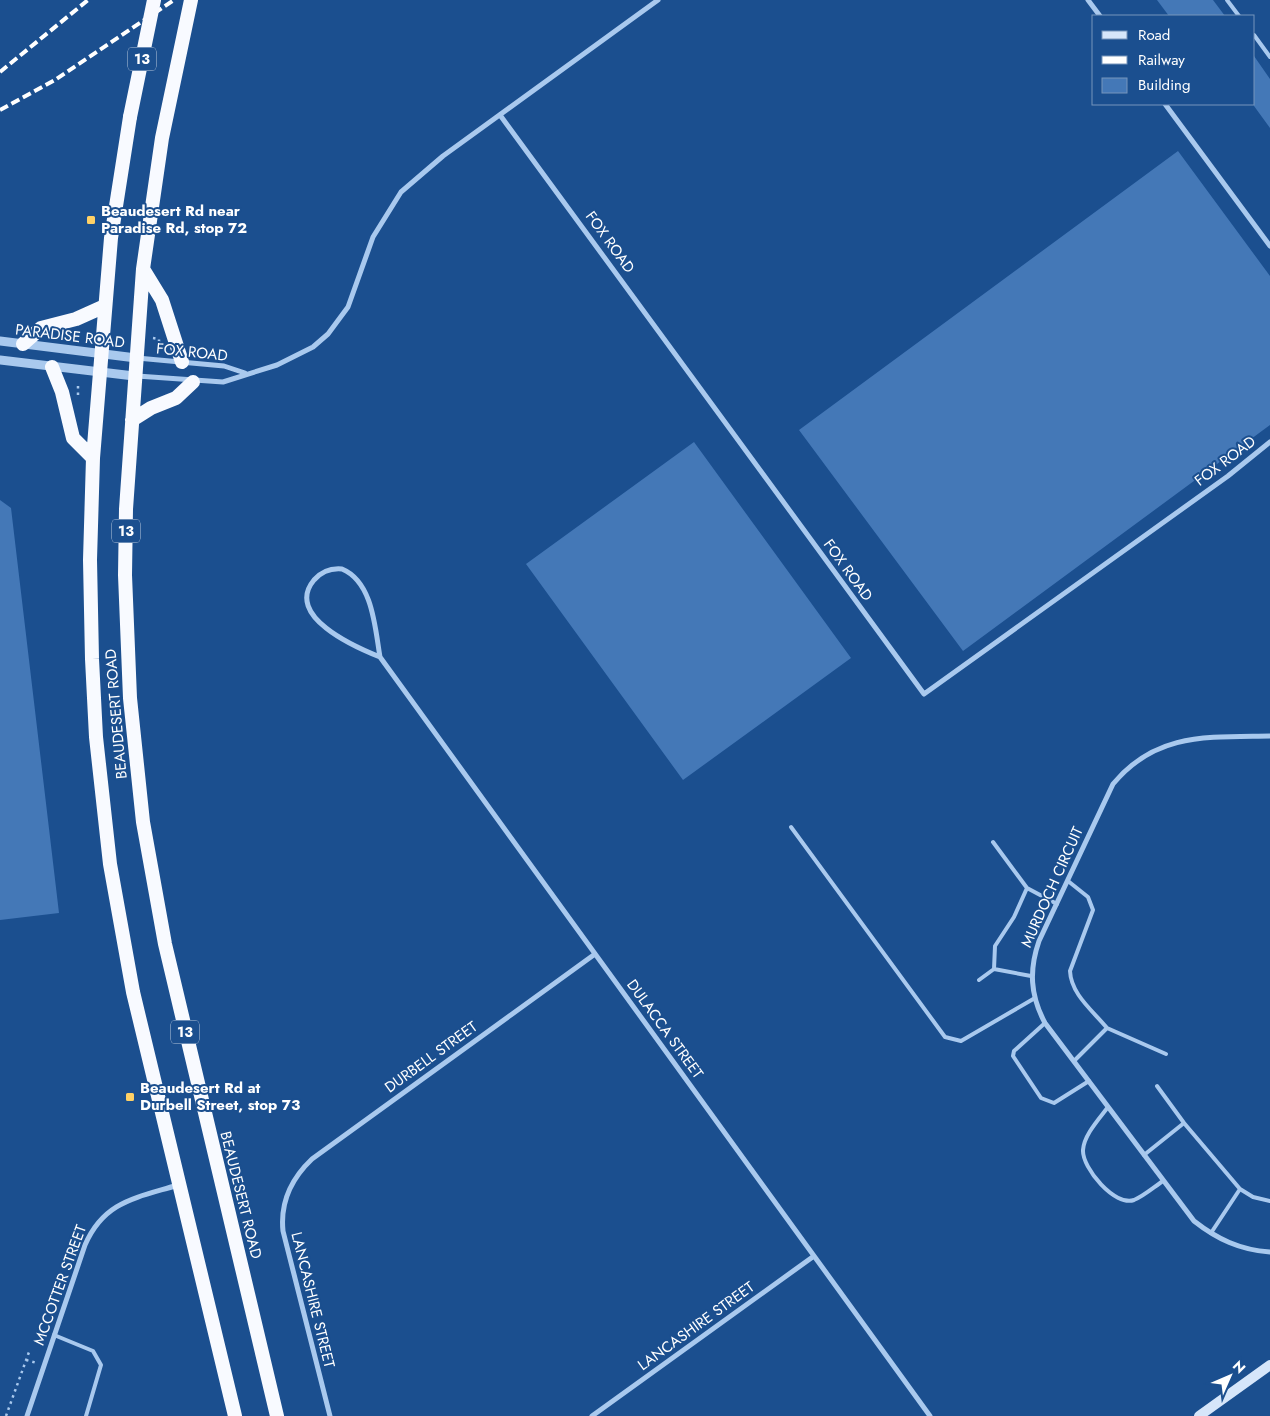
<svg xmlns="http://www.w3.org/2000/svg" width="1270" height="1416" font-family="Jost,sans-serif">
<rect width="100%" height="100%" fill="#1b4f8f"/>
<path fill="#4478b7" d="M1157 0H1213L1225 16H1169Z
M1254 56 1270 79V128L1254 106Z
M1178 151 1270 276V425L963 651 799 430Z
M694 442 851 658 683 780 526 564Z
M0 500 11 508 59 913 0 920Z"/>
<g fill="none" stroke-linecap="round" stroke-linejoin="round">
<path stroke="#a9c9ee" stroke-width="2.5" stroke-dasharray="2.5 4" stroke-linecap="butt" d="M153 338 159 339V345
M78 395V383
M26 1360 37 1363
M6 1416 29 1352"/>
<path stroke="#a9c9ee" stroke-width="4" d="M1227 0 1239 16
M1254 35 1270 57
M791 827 945 1037 961 1041 1035 998
M993 842 1027 888 1057 904
M1068 881 1088 897 1093 910 1070 971C1071 994 1092 1010 1107 1028L1074 1061
M994 969 1031 976
M979 980 994 969 995 946 1014 917 1027 888
M1045 1023 1014 1051 1013 1056 1041 1098 1054 1103 1089 1081
M1107 1028 1166 1054
M1157 1086 1184 1123 1240 1189 1253 1197 1270 1201
M1108 1107C1099 1119 1084 1135 1083 1150 1082 1168 1115 1207 1134 1200 1144 1196 1154 1187 1163 1181
M1144 1155 1184 1123
M1211 1233 1240 1189
M54 1335 93 1351 101 1365 86 1416"/>
<path stroke="#a9c9ee" stroke-width="5" d="M1088 0 1100 16
M1165 104 1270 246
M500 115 924 694 1228 476 1270 442
M137 358 224 366 245 373
M137 376 223 382 277 365 313 347 328 334 348 307 373 237 401 192 443 156 658 0
M380 657C355 647 284 616 314 580 322 571 331 568 342 569 373 582 375 628 380 657L930 1416
M1270 736C1208 737 1156 732 1113 784L1039 941C1029 970 1030 995 1045 1023L1194 1221C1217 1239 1240 1250 1270 1252
M27 1416 85 1245C104 1201 136 1198 178 1185
M330 1416 283 1231C280 1202 292 1178 312 1159L595 954
M592 1416 814 1256"/>
<path stroke="#a9c9ee" stroke-width="9" d="M0 341 136 358
M0 360 134 376"/>
<path stroke="#d6e6fa" stroke-width="10" d="M1199 1416 1270 1365"/>
<path stroke="#f8faff" stroke-width="14" d="M191 0 162 138 143 269 126 509 125 575 130 698 143 822 165 944 277 1416
M130 117 111 238 93 458 90 560 92 659 96 737 110 864 133 992 235 1416
M143 269 162 300 182 362
M23 344 41 328 76 319 105 306
M52 367 62 392 73 438 93 458
M132 420 151 408 176 398 193 382"/>
<path stroke="#fff" stroke-width="4" stroke-dasharray="9 4" stroke-linecap="butt" d="M0 72 88 0
M0 110 55 80 174 0"/>
<path stroke="#f8faff" stroke-width="14" d="M130 117 154 0"/>
</g>
<g fill="#ffd166" stroke="#1b4f8f" stroke-width="2">
<rect x="86" y="215" width="10" height="10" rx="2.5"/>
<rect x="125" y="1092" width="10" height="10" rx="2.5"/>
</g>
<g text-anchor="middle" stroke-width="4" stroke-linejoin="round" paint-order="stroke">
<g fill="#1b4f8f" stroke="#bbcadd" stroke-width="1">
<rect x="128" y="47.5" width="28" height="23" rx="4"/>
<rect x="112" y="519.5" width="28" height="23" rx="4"/>
<rect x="171" y="1020.5" width="28" height="23" rx="4"/>
</g>
<g font-size="14" font-weight="bold" fill="#fff">
<text x="142" y="64">13</text>
<text x="126" y="536">13</text>
<text x="185" y="1037">13</text>
</g>
<g font-size="15" font-weight="bold" fill="#fff" stroke="#1b4f8f" text-anchor="start">
<text x="101" y="216">Beaudesert Rd near<tspan x="101" dy="17">Paradise Rd, stop 72</tspan></text>
<text x="140" y="1093">Beaudesert Rd at<tspan x="140" dy="17">Durbell Street, stop 73</tspan></text>
</g>
<g font-size="15" fill="#fff" stroke="#1b4f8f">
<text transform="translate(610 242) rotate(54)" y="5">FOX ROAD</text>
<text transform="translate(70 336) rotate(7)" y="5">PARADISE ROAD</text>
<text transform="translate(192 352) rotate(6)" y="5">FOX ROAD</text>
<text transform="translate(1225 461) rotate(-37)" y="5">FOX ROAD</text>
<text transform="translate(848 570) rotate(54)" y="5">FOX ROAD</text>
<text transform="translate(116 714) rotate(-95)" y="5">BEAUDESERT ROAD</text>
<text transform="translate(1052 887) rotate(-66)" y="5">MURDOCH CIRCUIT</text>
<text transform="translate(665 1029) rotate(54)" y="5">DULACCA STREET</text>
<text transform="translate(431 1057) rotate(-36)" y="5">DURBELL STREET</text>
<text transform="translate(241 1195) rotate(76)" y="5">BEAUDESERT ROAD</text>
<text transform="translate(60 1285) rotate(-70)" y="5">MCCOTTER STREET</text>
<text transform="translate(313 1300) rotate(76)" y="5">LANCASHIRE STREET</text>
<text transform="translate(696 1326) rotate(-36)" y="5">LANCASHIRE STREET</text>
</g>
</g>
<rect x="1092" y="15" width="162" height="90" fill="#1b4f8f" stroke="#7695bc"/>
<rect x="1102" y="31" width="25" height="8" fill="#d6e6fa" stroke="#7695bc"/>
<text x="1138" y="40" font-size="15" fill="#ffffff">Road</text>
<rect x="1102" y="56" width="25" height="8" fill="#ffffff" stroke="#7695bc"/>
<text x="1138" y="65" font-size="15" fill="#ffffff">Railway</text>
<rect x="1102" y="78" width="25" height="15" fill="#4478b7" stroke="#7695bc"/>
<text x="1138" y="90" font-size="15" fill="#ffffff">Building</text>
<g transform="translate(1230 1376) rotate(45)" stroke="#1b4f8f" stroke-width="4" paint-order="stroke">
<path d="M0-4L9 19L0 12L-9 19Z" fill="#ffffff"/>
<text y="-8" font-size="14" font-weight="bold" text-anchor="middle" fill="#ffffff">N</text>
</g>
</svg>
